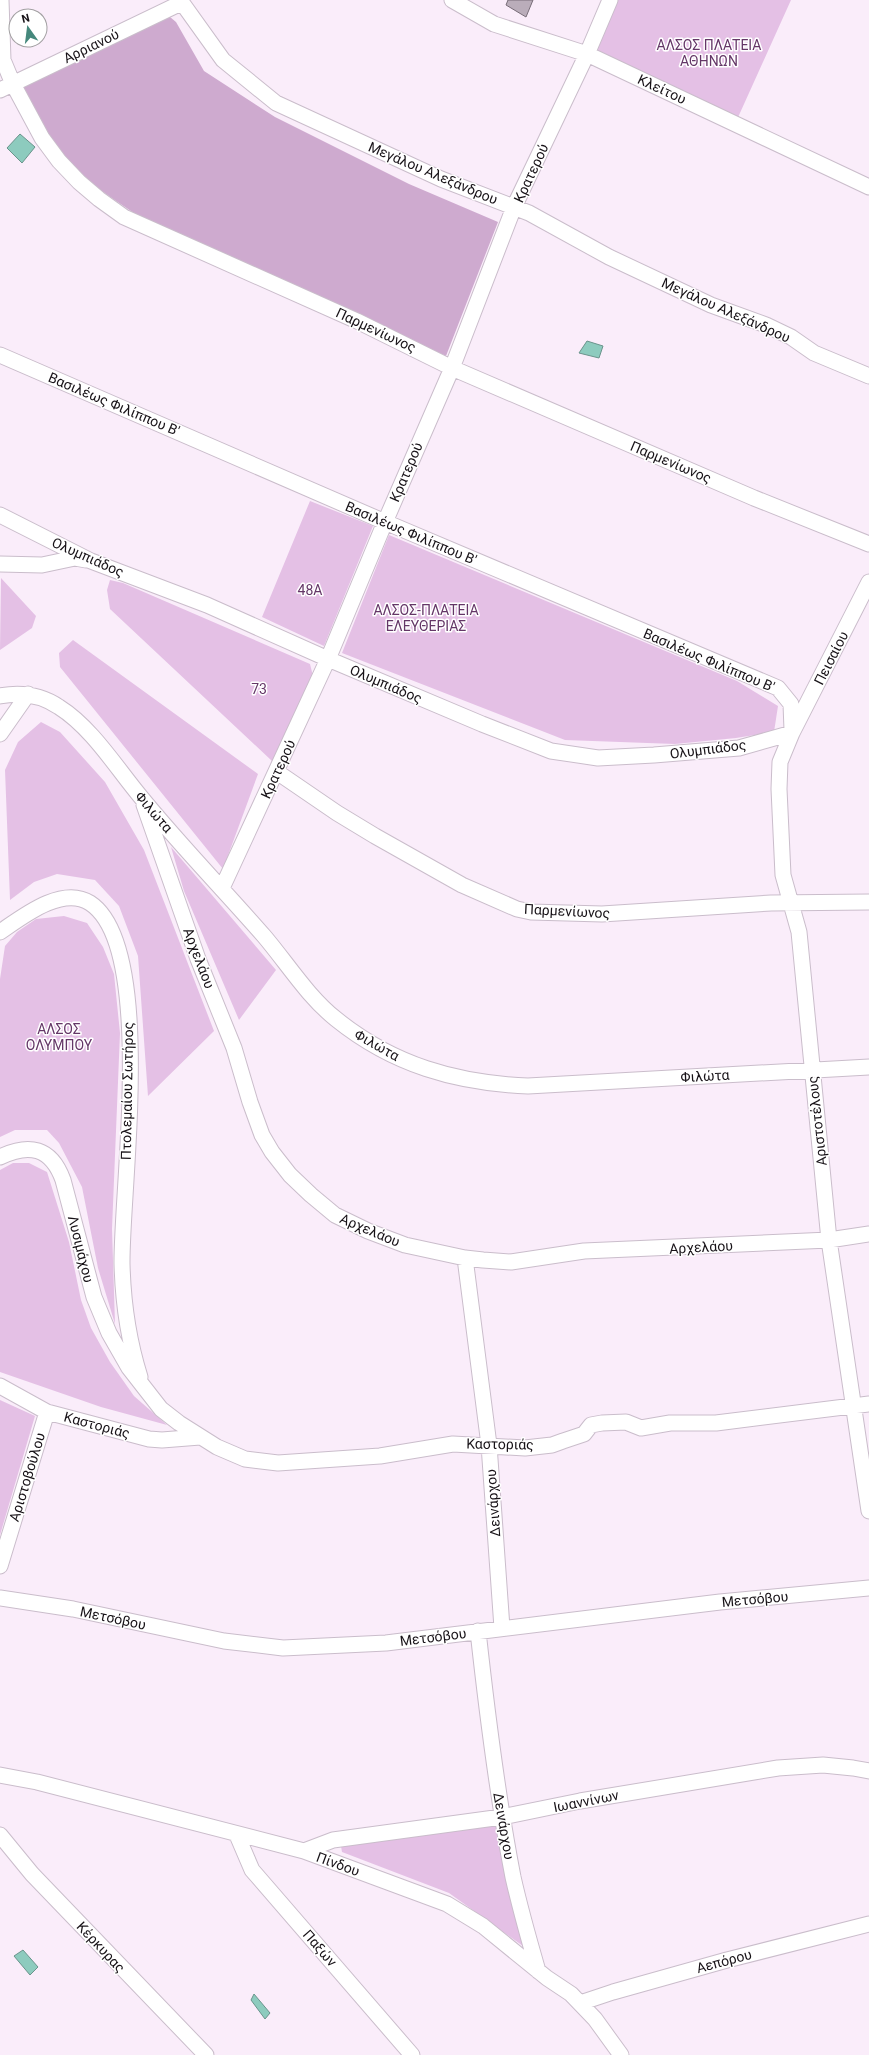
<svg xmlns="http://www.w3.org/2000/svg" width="869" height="2055" font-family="Roboto,sans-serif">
<rect width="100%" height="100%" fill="#faedfa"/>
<path fill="#e4c0e5" d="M611 0H791L735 124 587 54Z
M310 501 373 526 324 646 262 617Z
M389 535 737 681 778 706 774 732 736 738 675 744 565 740 342 653Z
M1 578 36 616 32 628 0 650Z
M110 580 123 583 310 664 313 676 272 761 110 609 107 590Z
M73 640 258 774 223 869 60 667 59 653Z
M41 722 60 732 105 782 144 850 214 1031 148 1096 138 956 119 906 95 880 57 874 34 882 10 900 5 770 18 742Z
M171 847 276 970 239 1020 184 891Z
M64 916 87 923 103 947 114 974 120 1033 112 1229 115 1324 98 1268 82 1187 59 1143 47 1130H15L0 1137V979L5 946 17 932 36 919Z
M13 1163H29L47 1172 69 1242 81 1300 91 1328 110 1362 134 1396 167 1425 101 1407 0 1372V1170Z
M0 1400 35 1416 0 1535Z
M497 1825 523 1946 449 1893 342 1852 341 1846Z"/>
<path fill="#ceaacf" d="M170 17 176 22 204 71 275 117 409 184 498 222 446 356 140 217C115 200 81 179 62 156 45 136 34 110 22 87Z"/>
<path fill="#8dcbbe" stroke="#6a948c" d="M20 134 35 147 22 163 7 148Z
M587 341 603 346 599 358 579 353Z
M23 1950 38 1967 30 1975 14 1956Z
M254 1994 270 2013 265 2019 251 2000Z"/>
<path fill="#baadba" stroke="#786d78" d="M508 0H533L526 17 506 5Z"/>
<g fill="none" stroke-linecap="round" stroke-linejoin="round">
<g stroke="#cabdcb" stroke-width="17">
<path id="street" d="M1 0 3 60 13 84 42 138 59 161 79 182 99 199 124 217 357 321 452 368 754 498 869 544
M180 0 223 60 276 103 441 179 529 213 609 257 711 305 766 325 791 337 814 353 869 376
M452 0 494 24 587 54 869 187
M0 90 181 3
M0 355 385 522 778 688 791 704 792 730
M0 515 91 561 207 605 328 659 482 724 551 751 598 758 654 755 739 748 792 733
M0 564 42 565 75 558 86 560
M869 582 792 733 780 762 779 789 783 875 799 932 829 1240 869 1511
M0 696C21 692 41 695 59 707 91 727 116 767 140 796 179 844 223 889 264 936 287 963 308 997 336 1019 393 1065 456 1083 528 1086L869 1067
M0 734 28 694
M277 772 337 813 375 836 462 885 517 909 531 912 602 914 771 903 869 902
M144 805 198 959 234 1048 250 1102 262 1135 272 1152 290 1175 311 1195 335 1215 368 1231 405 1245 465 1258 483 1260 511 1262 584 1251 829 1240 869 1234
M222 888 328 659 385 522 452 368 514 207 587 54 610 0
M0 932C22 917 62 885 90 903 156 946 121 1190 122 1264 123 1302 129 1342 140 1377
M0 1157C29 1143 51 1147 63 1180L94 1297 109 1333 129 1368 161 1409 179 1423 217 1447 245 1459 278 1463 380 1456 453 1444 525 1448 552 1445 563 1441 584 1434 591 1425 602 1423 626 1422 641 1428 670 1423H716L869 1404
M465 1258 489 1445 502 1628
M0 1386 47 1412 149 1439 162 1440 200 1437
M0 1566 47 1412
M0 1598 73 1609 224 1641 283 1648 386 1643 720 1602 869 1588
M478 1631C487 1713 497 1795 513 1877 520 1908 529 1940 538 1971
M0 1775 37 1782 304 1851 447 1904 483 1926 547 1978 571 1994 595 2019 621 2055
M0 1835 32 1874 206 2055
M237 1835 252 1870 412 2055
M304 1851 333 1840 502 1817 580 1801 778 1768 823 1765 853 1768 869 1771
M580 2003 613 1992 727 1960 869 1924"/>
</g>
<use href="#street" stroke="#fff" stroke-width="15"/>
</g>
<g text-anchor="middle" stroke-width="3" stroke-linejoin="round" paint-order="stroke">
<g font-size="14" fill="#643667" stroke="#fff">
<text x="709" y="50">ΑΛΣΟΣ ΠΛΑΤΕΙΑ<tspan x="709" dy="16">ΑΘΗΝΩΝ</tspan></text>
<text x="310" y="595">48Α</text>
<text x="426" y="615">ΑΛΣΟΣ-ΠΛΑΤΕΙΑ<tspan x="426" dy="16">ΕΛΕΥΘΕΡΙΑΣ</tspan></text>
<text x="259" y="694">73</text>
<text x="59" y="1034">ΑΛΣΟΣ<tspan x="59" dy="16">ΟΛΥΜΠΟΥ</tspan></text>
</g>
<g font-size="14" fill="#171217" stroke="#fff">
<text transform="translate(91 46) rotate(-26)" y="5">Αρριανού</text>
<text transform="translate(662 89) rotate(25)" y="5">Κλείτου</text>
<text transform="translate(433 173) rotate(23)" y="5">Μεγάλου Αλεξάνδρου</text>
<text transform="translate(531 173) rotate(-65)" y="5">Κρατερού</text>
<text transform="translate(726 310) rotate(24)" y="5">Μεγάλου Αλεξάνδρου</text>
<text transform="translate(376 330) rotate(25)" y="5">Παρμενίωνος</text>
<text transform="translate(114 404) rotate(23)" y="5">Βασιλέως Φιλίππου Β'</text>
<text transform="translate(671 462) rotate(23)" y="5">Παρμενίωνος</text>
<text transform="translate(406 472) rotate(-67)" y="5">Κρατερού</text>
<text transform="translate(411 533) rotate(23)" y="5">Βασιλέως Φιλίππου Β'</text>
<text transform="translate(88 557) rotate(24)" y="5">Ολυμπιάδος</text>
<text transform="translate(831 658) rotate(-63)" y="5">Πεισαίου</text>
<text transform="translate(709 660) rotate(23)" y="5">Βασιλέως Φιλίππου Β'</text>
<text transform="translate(386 684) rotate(23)" y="5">Ολυμπιάδος</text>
<text transform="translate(708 749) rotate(-7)" y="5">Ολυμπιάδος</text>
<text transform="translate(278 769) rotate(-65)" y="5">Κρατερού</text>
<text transform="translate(154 812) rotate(49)" y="5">Φιλώτα</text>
<text transform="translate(567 911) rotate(3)" y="5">Παρμενίωνος</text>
<text transform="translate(199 958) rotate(69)" y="5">Αρχελάου</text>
<text transform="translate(377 1045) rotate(29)" y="5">Φιλώτα</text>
<text transform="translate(705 1076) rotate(-3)" y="5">Φιλώτα</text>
<text transform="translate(127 1091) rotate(-89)" y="5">Πτολεμαίου Σωτήρος</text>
<text transform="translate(817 1121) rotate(-96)" y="5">Αριστοτέλους</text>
<text transform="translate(370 1230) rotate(23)" y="5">Αρχελάου</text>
<text transform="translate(701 1247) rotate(-3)" y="5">Αρχελάου</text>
<text transform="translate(81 1249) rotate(76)" y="5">Λυσιμάχου</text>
<text transform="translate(97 1425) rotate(15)" y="5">Καστοριάς</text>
<text transform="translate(500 1444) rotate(1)" y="5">Καστοριάς</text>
<text transform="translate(27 1477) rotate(-73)" y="5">Αριστοβούλου</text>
<text transform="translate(493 1503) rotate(-94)" y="5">Δεινάρχου</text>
<text transform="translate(755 1599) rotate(-5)" y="5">Μετσόβου</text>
<text transform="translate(113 1618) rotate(12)" y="5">Μετσόβου</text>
<text transform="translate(433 1637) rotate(-7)" y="5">Μετσόβου</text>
<text transform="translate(586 1801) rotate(-11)" y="5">Ιωαννίνων</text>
<text transform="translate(504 1826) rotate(80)" y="5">Δεινάρχου</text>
<text transform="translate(338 1864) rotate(20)" y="5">Πίνδου</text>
<text transform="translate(101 1947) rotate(47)" y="5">Κέρκυρας</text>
<text transform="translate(320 1948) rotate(49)" y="5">Παξών</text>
<text transform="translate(724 1961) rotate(-15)" y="5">Αεπόρου</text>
</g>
</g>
<g transform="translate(28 28) rotate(346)"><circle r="19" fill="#ffffff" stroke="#a2a0a2"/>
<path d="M0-3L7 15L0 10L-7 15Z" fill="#45887c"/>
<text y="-6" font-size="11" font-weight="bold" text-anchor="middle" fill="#171217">N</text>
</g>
</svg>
